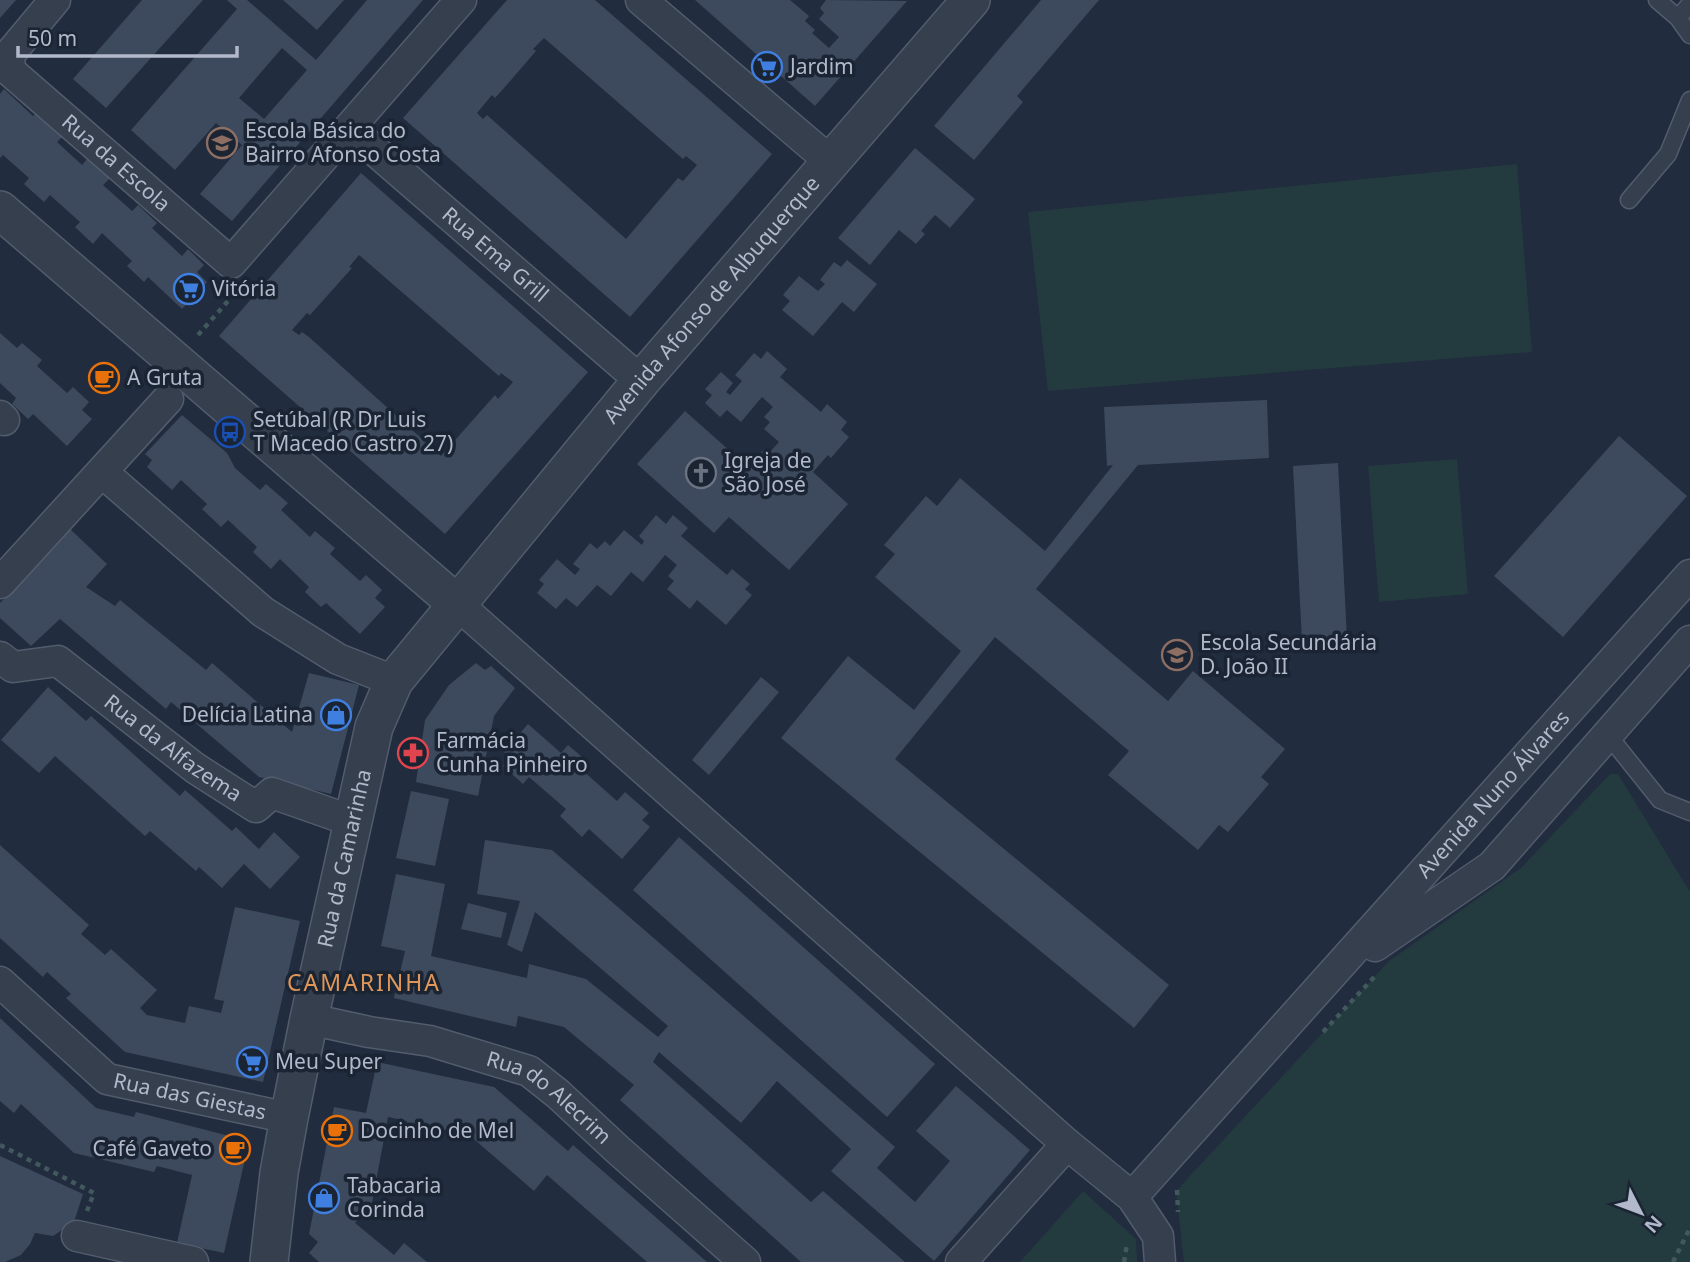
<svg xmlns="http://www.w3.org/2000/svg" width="1690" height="1262" font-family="'Noto Sans',sans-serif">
<rect width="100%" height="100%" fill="#212c3e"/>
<path fill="#233b3f" d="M1517 164 1532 352 1048 391 1028 212Z
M1457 459 1468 594 1379 602 1368 466Z
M1610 774H1618L1690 892V1262H1184L1176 1191 1389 961 1521 868Z
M1083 1191 1136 1239 1137 1262H1020Z"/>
<path fill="#3d4a5e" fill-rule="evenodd" d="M0 0H16L0 18Z
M142 0H203L106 108 73 79Z
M227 0H247L316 60 367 0H423L232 221 200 194 242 145 216 123 175 170 131 130 237 9ZM282 48 307 70 264 119 239 98Z
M283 0H344L317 30Z
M507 0H595L772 154 630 317 403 118ZM544 38 683 159 686 156 697 165 683 181 678 178 626 239 487 115 483 119 477 113 492 95 495 98 504 88 536 51 533 49Z
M695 0H790L809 16 805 21 815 30 812 33 829 48 839 37 819 19 824 13 820 8 826 0 907 1 815 106Z
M1041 0H1099L1017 96 1023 102 974 160 934 126Z
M4 89 33 116 40 109 66 133 57 142 82 165 88 158 110 178 103 185 132 211 138 205 157 223 152 228 182 256 188 249 204 265 197 272 207 282 182 309 148 277 144 282 127 266 132 261 102 233 93 244 75 227 80 222 50 195 44 202 24 184 29 178 3 155 0 158V94Z
M915 148 975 199 950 228 935 215 921 231 925 234 916 244 899 230 870 265 838 238Z
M361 173 588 372 445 534 219 336ZM359 255 499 376 501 373 513 382 498 399 495 395 441 456 309 337 302 332 299 335 292 330 307 313 310 315 319 305 352 268 349 267Z
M847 260 877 284 854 312 842 302 813 336 782 310 790 301 783 295 799 276 818 291 825 284 820 280 834 262 841 267Z
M0 333 17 348 22 343 42 360 37 366 67 393 73 387 89 402 82 410 92 419 67 446 33 414 28 419 12 404 16 398 0 383Z
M767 351 787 369 780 377 821 412 827 404 847 422 841 430 849 437 831 458 828 455 813 472 848 504 789 570 729 517 714 533 637 464 685 411 748 467 764 449 769 453 779 442 764 429 770 422 764 417 773 407 762 397 741 422 727 410 720 417 705 403 712 395 705 389 721 372 733 383 726 392 730 395 742 381 735 375 754 353 761 359Z
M1267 400 1269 458 1138 465 1036 589 1168 701 1193 671 1285 749 1261 777 1269 784 1228 832 1219 825 1198 850 1108 775 1129 751 995 637 895 759 1169 985 1134 1028 781 738 848 656 914 710 961 651 875 577 895 554 884 545 926 496 937 506 960 478 1045 551 1113 465 1107 466 1104 407Z
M182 415 227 453 235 468 260 490 266 484 288 503 281 510 310 537 315 531 335 548 330 554 360 581 366 575 382 590 375 598 385 607 360 634 326 603 321 607 305 592 309 587 280 559 271 569 253 552 257 547 228 520 221 527 202 509 207 504 181 480 172 490 147 467 152 460 145 454Z
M1619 436 1687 496 1563 637 1494 576Z
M1338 463 1347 638 1302 641 1293 466Z
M656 515 666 524 673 515 688 528 681 536 727 575 732 569 750 584 745 589 752 595 726 625 697 600 690 609 667 589 674 581 668 576 677 565 665 555 643 582 631 572 611 596 597 585 577 607 566 598 556 609 537 593 544 584 539 580 557 559 575 575 580 569 573 564 590 543 597 549 605 541 610 546 624 530 642 545 644 541 639 536Z
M70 529 107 564 86 587 115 606 120 600 206 670 212 663 292 732 309 673 359 685 331 794 259 777 171 702 166 709 60 619 31 646 0 618V603Z
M476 663 485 670 491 666 515 688 494 716 478 796 416 782 425 720 449 685Z
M761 677 779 692 709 775 692 760Z
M48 687 86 721 91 716 180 796 185 790 232 831 236 827 259 849 274 832 300 857 270 889 244 864 222 888 199 867 196 871 150 831 145 836 55 756 39 773 1 740Z
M528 724 561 753 568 745 588 762 581 769 617 801 625 792 649 813 642 820 650 827 622 859 589 829 582 837 560 816 566 809 529 777 523 784 503 766 510 758 504 752Z
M411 791 449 799 435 866 396 858Z
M679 837 935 1064 887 1117 633 890Z
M485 840 552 850 895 1147 877 1168 915 1202 950 1161 916 1131 956 1086 1030 1150 934 1261 831 1171 851 1149 777 1081 741 1123 659 1052 653 1062 811 1202 823 1191 905 1262H801L620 1100 634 1085 564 1027 518 1016 516 1027 394 998 405 951 381 946 396 874 445 884 431 956 527 978 529 964 586 979 658 1037 668 1026 535 912 522 952 507 945 520 901 477 894Z
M0 845 89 925 81 934 105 955 111 949 157 990 140 1008 147 1015 185 1023 189 1006 221 1013 224 1001 214 999 235 907 300 921 263 1082 125 1052 66 998 71 994 47 972 43 977 0 938Z
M468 903 507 913 501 938 461 929Z
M0 1018 96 1108 134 1117 136 1112 249 1141 224 1253 177 1243 192 1175 157 1166 154 1172 74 1153 21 1104 14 1113 0 1101Z
M377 1062 494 1087 568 1151 573 1145 707 1262H647L547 1175 534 1191 468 1134 406 1123 407 1121 388 1117 372 1203 355 1223 394 1255 404 1243 427 1262H319L309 1253 318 1242 309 1234 334 1107 366 1113Z
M0 1156 83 1194 74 1222 53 1236 35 1233 30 1244 21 1255 5 1262H0Z"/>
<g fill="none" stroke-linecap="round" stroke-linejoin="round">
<g stroke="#535c6c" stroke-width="19">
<path id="service" d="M1657 0 1678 18 1690 4
M1678 18 1690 35
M1629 200 1668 154 1690 100
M1608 735 1660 800 1690 812"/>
</g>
<g stroke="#535c6c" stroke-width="33">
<g id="minor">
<path id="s1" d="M55 0 9 55 10 71 231 263 461 0"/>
<path d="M641 0 831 162"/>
<path id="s2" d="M350 129 641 381"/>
<path d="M0 416 4 420"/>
<path d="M102 472 263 612 338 659 394 681"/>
<path d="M0 583 168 399"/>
<path d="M456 603 1067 1144 1132 1197 1158 1236 1160 1262"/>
<path id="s3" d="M0 657 13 667 58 661 195 768 256 807 272 793 352 821"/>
<path d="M1375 946 1492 866 1690 641"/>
<path id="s4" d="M0 982 107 1079 289 1118"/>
<path id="s5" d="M309 1019 369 1032 430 1041 529 1071 558 1094 617 1149 745 1262"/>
<path id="s6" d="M1132 1197 1690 575"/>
<path d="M77 1236 193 1262"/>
<path d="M961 1262 1067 1144"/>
</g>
</g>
<g stroke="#535c6c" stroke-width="40">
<g id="tertiary">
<path d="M0 210 456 603"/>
<path id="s7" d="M269 1262 279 1173 289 1118 309 1019 374 727 394 681 641 381 971 0"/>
</g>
</g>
<path stroke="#41585c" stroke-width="4.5" stroke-dasharray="5 5" stroke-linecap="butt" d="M198 335 237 291
M1323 1032 1377 974
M0 1145 94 1193 87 1211
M1177 1190 1178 1212
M1124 1262 1127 1244
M1673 1262 1690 1228"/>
<use href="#service" stroke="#353f4e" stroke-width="16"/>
<use href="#minor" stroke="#353f4e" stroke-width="30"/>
<use href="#tertiary" stroke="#353f4e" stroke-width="37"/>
</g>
<defs>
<g id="supermarket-ring" transform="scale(1.575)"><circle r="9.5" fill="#1a2433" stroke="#3f7fe0" stroke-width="1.5"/><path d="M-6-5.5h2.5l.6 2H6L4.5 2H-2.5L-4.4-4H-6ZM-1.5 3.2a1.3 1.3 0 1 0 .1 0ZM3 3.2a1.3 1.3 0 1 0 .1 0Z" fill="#3f7fe0"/></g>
<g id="school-ring" transform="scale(1.575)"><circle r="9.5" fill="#1a2433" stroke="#8d6e63" stroke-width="1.5"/><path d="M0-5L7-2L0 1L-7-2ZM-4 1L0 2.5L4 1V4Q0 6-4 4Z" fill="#8d6e63"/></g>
<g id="cafe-ring" transform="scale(1.575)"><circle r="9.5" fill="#1a2433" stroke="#e8710a" stroke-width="1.5"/><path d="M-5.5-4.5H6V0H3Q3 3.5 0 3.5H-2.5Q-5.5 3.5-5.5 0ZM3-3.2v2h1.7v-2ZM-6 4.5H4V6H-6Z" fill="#e8710a"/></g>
<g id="bus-ring" transform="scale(1.575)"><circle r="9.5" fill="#1a2433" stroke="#1a4fb4" stroke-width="1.5"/><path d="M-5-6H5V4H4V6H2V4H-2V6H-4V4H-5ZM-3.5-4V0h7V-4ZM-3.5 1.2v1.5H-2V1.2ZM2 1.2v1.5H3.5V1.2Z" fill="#1a4fb4"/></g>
<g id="church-ring" transform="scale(1.575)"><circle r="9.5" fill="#1a2433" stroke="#6b7280" stroke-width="1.5"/><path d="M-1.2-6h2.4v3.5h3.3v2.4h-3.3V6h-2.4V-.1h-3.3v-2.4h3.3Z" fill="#6b7280"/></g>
<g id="shop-ring" transform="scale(1.575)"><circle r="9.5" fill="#1a2433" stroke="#3f7fe0" stroke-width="1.5"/><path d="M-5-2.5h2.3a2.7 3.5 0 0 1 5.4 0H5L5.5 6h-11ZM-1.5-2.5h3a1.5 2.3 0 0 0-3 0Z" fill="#3f7fe0"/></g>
<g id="pharmacy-ring" transform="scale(1.575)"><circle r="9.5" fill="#1a2433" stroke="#e0444e" stroke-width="1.5"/><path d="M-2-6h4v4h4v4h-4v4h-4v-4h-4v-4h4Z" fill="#e0444e"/></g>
</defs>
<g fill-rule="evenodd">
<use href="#supermarket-ring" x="767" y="67"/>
<use href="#school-ring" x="222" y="143"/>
<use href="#supermarket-ring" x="189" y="289"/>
<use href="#cafe-ring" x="104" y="378"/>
<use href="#bus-ring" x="230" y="432"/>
<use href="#church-ring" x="701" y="473"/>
<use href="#school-ring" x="1177" y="655"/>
<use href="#shop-ring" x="336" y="715"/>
<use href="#pharmacy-ring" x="413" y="753"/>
<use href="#supermarket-ring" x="252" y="1062"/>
<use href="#cafe-ring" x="337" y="1131"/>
<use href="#cafe-ring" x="235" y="1149"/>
<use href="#shop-ring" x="324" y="1198"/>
</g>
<g text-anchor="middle" stroke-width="7" stroke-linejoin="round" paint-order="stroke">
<g font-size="21" fill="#b1b9ca" stroke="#1a2433" text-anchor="start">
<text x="790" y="74">Jardim</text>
<text x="245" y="138">Escola Básica do<tspan x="245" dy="24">Bairro Afonso Costa</tspan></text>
<text x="212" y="296">Vitória</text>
<text x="127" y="385">A Gruta</text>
<text x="253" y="427">Setúbal (R Dr Luis<tspan x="253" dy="24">T Macedo Castro 27)</tspan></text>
<text x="724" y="468">Igreja de<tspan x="724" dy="24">São José</tspan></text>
<text x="1200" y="650">Escola Secundária<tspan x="1200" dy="24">D. João II</tspan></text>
<text x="313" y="722" text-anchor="end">Delícia Latina</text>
<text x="436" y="748">Farmácia<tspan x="436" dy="24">Cunha Pinheiro</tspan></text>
<text x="275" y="1069">Meu Super</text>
<text x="360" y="1138">Docinho de Mel</text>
<text x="212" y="1156" text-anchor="end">Café Gaveto</text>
<text x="347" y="1193">Tabacaria<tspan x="347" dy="24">Corinda</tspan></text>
</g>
<g font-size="21" fill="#b1b9ca" stroke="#1a2433">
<text dy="7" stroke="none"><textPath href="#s1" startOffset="228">Rua da Escola</textPath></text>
<text dy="7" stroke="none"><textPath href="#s2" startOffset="192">Rua Ema Grill</textPath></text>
<text dy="7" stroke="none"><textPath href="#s7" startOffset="1092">Avenida Afonso de Albuquerque</textPath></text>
<text dy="7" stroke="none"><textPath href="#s3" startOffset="206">Rua da Alfazema</textPath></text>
<text dy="7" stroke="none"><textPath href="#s6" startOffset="541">Avenida Nuno Álvares</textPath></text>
<text dy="7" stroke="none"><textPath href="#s7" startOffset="411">Rua da Camarinha</textPath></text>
<text dy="7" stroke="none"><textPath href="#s4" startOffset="229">Rua das Giestas</textPath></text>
<text dy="7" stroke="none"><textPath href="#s5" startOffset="257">Rua do Alecrim</textPath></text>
</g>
<g font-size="23" letter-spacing="2" fill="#de9758" stroke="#1a2433">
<text x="364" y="991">CAMARINHA</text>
</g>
</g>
<g transform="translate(1641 1213) rotate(132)" stroke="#1a2433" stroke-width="5" paint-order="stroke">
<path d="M0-5L12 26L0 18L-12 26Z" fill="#b1b9ca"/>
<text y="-10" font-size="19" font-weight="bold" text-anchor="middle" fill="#b1b9ca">N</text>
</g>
<path d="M18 46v10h219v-10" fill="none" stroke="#b1b9ca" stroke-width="3.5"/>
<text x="28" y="46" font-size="21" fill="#b1b9ca" stroke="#1a2433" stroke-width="5" paint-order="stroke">50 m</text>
</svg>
